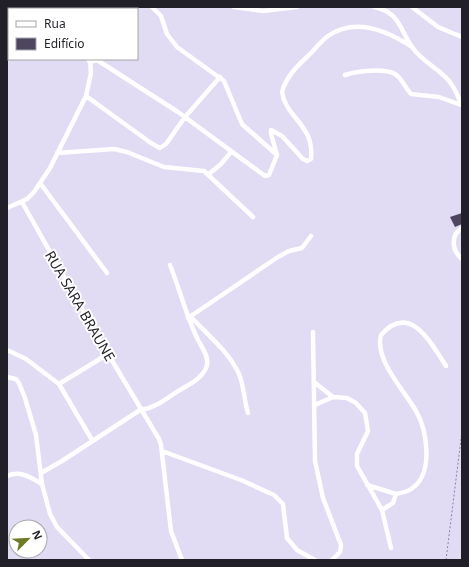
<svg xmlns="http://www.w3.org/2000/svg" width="469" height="567" font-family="'Noto Sans',sans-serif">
<rect width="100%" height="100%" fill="#e1dbf3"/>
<path fill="#4e465f" d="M462 213V224L455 227 450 217Z"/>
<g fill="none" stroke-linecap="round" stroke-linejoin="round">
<path stroke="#8a8697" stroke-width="1" stroke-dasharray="2 2" stroke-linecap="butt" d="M446 560 462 431"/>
<path stroke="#fff" stroke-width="4.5" d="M152 7 161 16 167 34 177 47 224 81 242 124 277 155
M234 7 263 11 297 7
M374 7C403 13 399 33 416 52 436 73 451 72 461 105
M412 7 438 27 462 37
M97 60 178 112 265 176 269 175 277 155 271 134V130L282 136 303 159 307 161 311 159C315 125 285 117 282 92 286 77 297 66 309 55 315 49 321 41 328 36 355 17 388 31 412 47
M345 75C357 71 384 68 395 74 402 78 405 88 411 94L439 97 461 105
M86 96 151 143 160 148 166 144 185 117 220 77
M57 153 114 149 127 152 164 167 204 171 253 217
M209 174 221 164 231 152
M40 183 107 273
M22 202 95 332 159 439 161 445 171 531 182 560
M7 208 27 199 34 192 50 168 86 96 91 73 90 61
M462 228C450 235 452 251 462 259
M191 317C207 334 229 352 239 374 244 386 244 400 248 413
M188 318 278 257 289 251 302 248 311 236
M313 332 315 461 323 498 341 545 340 552 332 560
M7 350 26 359 59 384 108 354
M7 377 16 379 19 383 25 398 36 435 42 484 50 514 57 527 89 560
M314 382 333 397 347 398 356 403 365 413 368 431 357 454V466L382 510 391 548
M59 384 92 440
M315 405 333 397
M162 451 241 480 274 495 283 504 287 538 297 550 315 560
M41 473 62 461 140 410C155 408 166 399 178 391 188 385 204 378 207 365 209 357 202 347 198 340 186 316 180 290 170 265
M7 476C20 470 30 477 42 484
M367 485 396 494
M382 510 393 503 396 494C403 493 410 491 415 486 433 470 427 430 416 411 405 391 374 360 381 335 410 302 431 343 446 366"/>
<path stroke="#fff" stroke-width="6" d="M76 7V9
M132 9 134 7
M89 59 90 61 97 59"/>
</g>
<g text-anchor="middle" stroke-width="4" stroke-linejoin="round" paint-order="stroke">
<g font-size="14" fill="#211f28" stroke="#fff">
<text transform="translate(80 306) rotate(60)" y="5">RUA SARA BRAUNE</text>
</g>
</g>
<rect width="469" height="567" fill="none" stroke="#211f28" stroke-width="16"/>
<rect x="8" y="8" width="130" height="52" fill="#ffffff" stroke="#a6a5a9"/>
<rect x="16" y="21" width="20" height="6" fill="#ffffff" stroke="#a6a5a9"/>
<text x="44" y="28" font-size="12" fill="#211f28">Rua</text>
<rect x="16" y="38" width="20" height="12" fill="#4e465f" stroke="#a6a5a9"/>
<text x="44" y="48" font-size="12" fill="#211f28">Edifício</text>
<g transform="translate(28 539) rotate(66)"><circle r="19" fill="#ffffff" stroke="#a6a5a9"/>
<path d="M0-3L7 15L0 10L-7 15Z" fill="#6e7a27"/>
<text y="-6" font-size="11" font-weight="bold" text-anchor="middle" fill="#211f28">N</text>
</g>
</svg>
